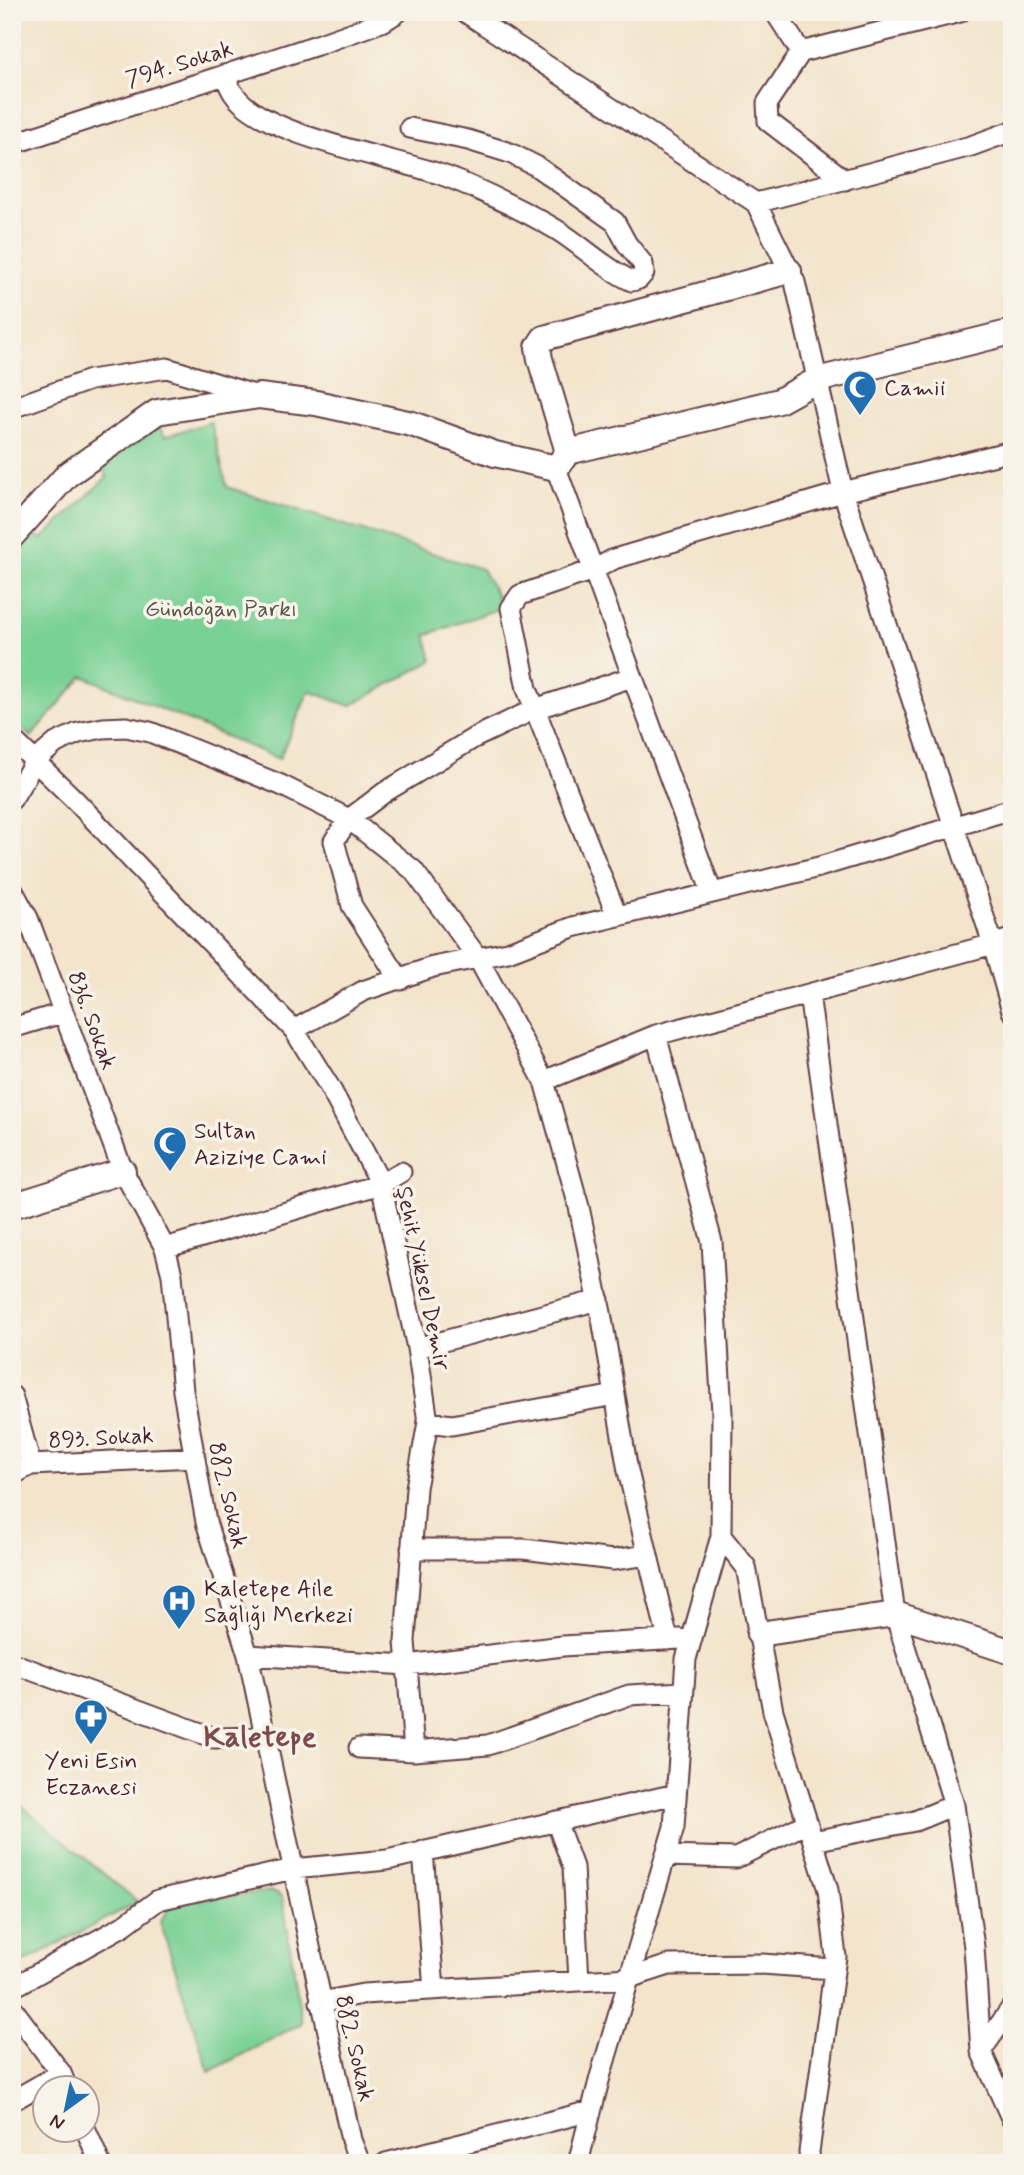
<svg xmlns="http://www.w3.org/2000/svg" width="1024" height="2175" font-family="Mynerve,sans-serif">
<rect width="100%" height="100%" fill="#f7f3e8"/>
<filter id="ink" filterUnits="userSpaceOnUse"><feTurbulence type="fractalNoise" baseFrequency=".0143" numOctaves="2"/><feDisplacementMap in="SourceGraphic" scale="14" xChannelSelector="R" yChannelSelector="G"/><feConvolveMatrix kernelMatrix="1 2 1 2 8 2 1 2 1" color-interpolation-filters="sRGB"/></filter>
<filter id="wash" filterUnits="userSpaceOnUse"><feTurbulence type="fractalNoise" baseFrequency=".00686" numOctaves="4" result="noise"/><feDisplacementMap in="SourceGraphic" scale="28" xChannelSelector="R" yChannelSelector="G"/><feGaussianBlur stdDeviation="1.57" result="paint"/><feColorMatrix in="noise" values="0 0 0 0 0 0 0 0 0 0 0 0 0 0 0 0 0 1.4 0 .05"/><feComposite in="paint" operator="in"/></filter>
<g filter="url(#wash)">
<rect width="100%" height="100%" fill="#f3e4cb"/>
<path fill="#7ad195" stroke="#627860" stroke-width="2" d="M211 422 227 487 482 569 503 607 426 635 432 661 350 706 309 691 279 759 83 676 31 737 12 719V570L18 562 12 556 31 533 42 539 107 477 101 466 158 425 165 436Z
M12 1798 138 1902 12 1968Z
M272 1891 279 1894 283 1900 302 2023 209 2072 160 1922 169 1909 182 1902Z"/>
</g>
<g filter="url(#ink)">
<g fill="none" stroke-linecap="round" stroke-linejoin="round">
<g stroke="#633d43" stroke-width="23">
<path id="minor" d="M465 12 756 203 795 282 843 492 993 944 1012 1011
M775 12 801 52 960 12
M801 52 767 103 768 121 845 180
M224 75C228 81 230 89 234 94 264 137 393 157 442 175 473 186 529 213 557 230 583 246 605 269 632 281L639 279
M410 128 468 140 510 153 536 166 615 222 627 244 643 264 644 273 639 279
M12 144 317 45 384 21 398 12
M756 203 971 146 1012 131
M12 408 90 380 167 368 254 395
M556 468 712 893
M12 739 74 799 294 1030 329 1086 381 1184 417 1348 428 1422 416 1488 405 1641 414 1751
M12 799 35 761 56 743 78 733 103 728 126 727 150 732 281 785 349 819 413 870 478 958 544 1081 579 1207 601 1313 628 1471 668 1640
M12 889 28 918 123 1171 165 1248 172 1275 183 1391 206 1522 248 1655 351 2140 360 2163
M617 916 527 689 511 608 520 595 593 570 614 559 843 492 1012 451
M400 980 352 906 334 841 349 819 385 792 474 738 535 709 632 677
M809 994 895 1614 954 1805 974 1947 981 2051 1012 2120
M12 1028 62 1013
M294 1030 363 991 433 967 508 952 573 927 819 867 1012 809
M544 1081 656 1035 1012 939
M165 1248 381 1184 401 1172
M417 1348 599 1300
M12 1396 31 1465
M428 1422 452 1425 615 1395
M12 1475 31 1465 194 1457
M721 1536 746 1567 773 1711 828 1890 836 1957 809 2152 810 2163
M411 1549H523L613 1560 648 1555
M248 1655 407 1665 563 1646 680 1639
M12 1663 214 1738 267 1737
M359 1748 414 1751 488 1745 629 1695 683 1692
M556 1821 573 1867 579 1981
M813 1841 915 1821 954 1805
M423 1851 434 1990
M665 1856 736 1858 807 1823
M12 1988 123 1926 158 1900 293 1869 387 1860 676 1794
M320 2002 363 1994 629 1978 669 1965 762 1964 834 1969
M12 2008 61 2073 67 2088
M981 2051 1012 2007
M12 2101 61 2073
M86 2130 100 2163
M386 2163 591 2111
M578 2163 600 2077 674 1827 686 1659 721 1536 722 1413 712 1242 656 1035"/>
</g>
<g stroke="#633d43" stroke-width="28">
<path id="tertiary" d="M568 452 540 359 538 347 544 338 789 271
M12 536 67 475 157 412 259 396 316 403 412 424 495 454 556 468 568 452 779 401 817 380 1012 332
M12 1206 123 1171
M759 1634 895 1614 1012 1652"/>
</g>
<use href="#minor" stroke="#fff" stroke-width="19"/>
<use href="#tertiary" stroke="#fff" stroke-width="24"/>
</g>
</g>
<defs>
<g id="mosque-pin" transform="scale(1.75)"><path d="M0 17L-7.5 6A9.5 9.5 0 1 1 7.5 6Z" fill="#1f6fb2" stroke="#f7f3e8"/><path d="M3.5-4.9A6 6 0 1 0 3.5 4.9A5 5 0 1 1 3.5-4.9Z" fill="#fff"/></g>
<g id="hospital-pin" transform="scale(1.75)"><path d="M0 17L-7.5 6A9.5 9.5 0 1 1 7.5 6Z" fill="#1f6fb2" stroke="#f7f3e8"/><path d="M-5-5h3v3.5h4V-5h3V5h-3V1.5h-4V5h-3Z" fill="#fff"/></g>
<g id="pharmacy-pin" transform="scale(1.75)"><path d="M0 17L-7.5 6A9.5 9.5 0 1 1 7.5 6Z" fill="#1f6fb2" stroke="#f7f3e8"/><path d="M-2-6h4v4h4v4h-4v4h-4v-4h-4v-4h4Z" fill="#fff"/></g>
</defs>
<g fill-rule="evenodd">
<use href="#mosque-pin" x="860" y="387"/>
<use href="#mosque-pin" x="170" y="1143"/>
<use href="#hospital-pin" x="179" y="1601"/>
<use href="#pharmacy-pin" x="91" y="1716"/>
</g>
<g text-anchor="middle" stroke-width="7" stroke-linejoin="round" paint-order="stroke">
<g font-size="23" fill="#4a1f2b" stroke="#f7f3e8">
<text transform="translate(179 63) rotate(-17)" y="8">794. Sokak</text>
<text transform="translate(93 1020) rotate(70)" y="8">836. Sokak</text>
<text transform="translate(424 1278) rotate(78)" y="8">Şehit Yüksel Demir</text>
<text transform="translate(101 1437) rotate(-3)" y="8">893. Sokak</text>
<text transform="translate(229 1495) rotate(77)" y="8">882. Sokak</text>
<text transform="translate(356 2048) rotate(77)" y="8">882. Sokak</text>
</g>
<g font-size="23" fill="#4a1f2b" stroke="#f7f3e8" text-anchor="start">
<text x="884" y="395">Camii</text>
<text x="194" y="1138">Sultan<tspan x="194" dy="26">Aziziye Cami</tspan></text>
<text x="204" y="1596">Kaletepe Aile<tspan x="204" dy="26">Sağlığı Merkezi</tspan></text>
<text x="91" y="1768" text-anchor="middle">Yeni Esin<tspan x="91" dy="26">Eczanesi</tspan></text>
</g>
<g font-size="23" fill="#58544b" stroke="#f7f3e8">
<text x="221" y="616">Gündoğan Parkı</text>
</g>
<g font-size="30" font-weight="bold" fill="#7d4b4d" stroke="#f7f3e8">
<text x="260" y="1746">Kaletepe</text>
</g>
</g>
<rect width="1024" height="2175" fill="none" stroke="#f7f3e8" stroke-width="42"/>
<g transform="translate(66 2109) rotate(213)"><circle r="33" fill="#f7f3e8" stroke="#b29e9c" stroke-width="2"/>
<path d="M0-5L12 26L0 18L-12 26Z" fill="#1f6fb2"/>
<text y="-10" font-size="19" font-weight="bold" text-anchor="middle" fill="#4a1f2b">N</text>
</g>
</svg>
